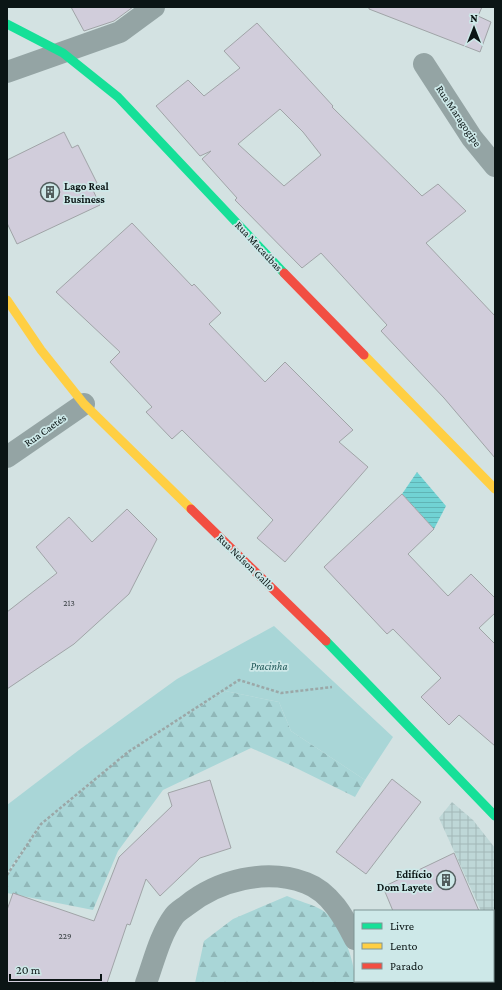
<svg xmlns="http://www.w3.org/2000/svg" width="502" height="990" font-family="'Crimson Pro',serif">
<defs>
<pattern id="industrial-grid" width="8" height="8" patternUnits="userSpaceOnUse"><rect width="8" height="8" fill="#bed7d7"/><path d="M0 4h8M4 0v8" fill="none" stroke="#a2b8b8"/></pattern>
<pattern id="forest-firs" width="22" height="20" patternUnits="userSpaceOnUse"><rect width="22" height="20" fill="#a9d6d7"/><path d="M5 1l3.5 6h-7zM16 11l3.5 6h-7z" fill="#90b7b8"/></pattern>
<pattern id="water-rules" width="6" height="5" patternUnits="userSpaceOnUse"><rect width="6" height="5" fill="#71d3d4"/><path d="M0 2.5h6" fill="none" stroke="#60b4b5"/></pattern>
</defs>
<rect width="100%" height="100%" fill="#d3e2e2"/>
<path fill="url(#industrial-grid)" d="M452 802 473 820 495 848V932L493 933V911H481L439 818Z"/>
<path fill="url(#forest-firs)" d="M225 691 279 702 291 731 365 780 355 797 290 765 251 748 163 790 118 851 93 910 7 893V875L41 824 128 752Z
M287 896C298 901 312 904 322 910 341 922 355 960 355 981H361L362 983H195L204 941 233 919Z"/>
<path fill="#a9d6d7" d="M274 626 393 737 365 780 291 731 279 702 225 691 128 752 41 824 7 873V805L79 750 177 679Z"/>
<path fill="url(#water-rules)" d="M417 472 446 506 434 529 402 494Z"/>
<path fill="#d1cddb" stroke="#a0a4a7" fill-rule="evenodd" d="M71 7H133L114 21 84 31Z
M369 7H482L478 16 491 22 480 52 369 9Z
M257 23 333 106 332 107 422 196 438 184 466 211 426 243 495 316V458L444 398 381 331 387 325 321 253 302 268 235 200 237 198 202 159 211 151 200 156 156 106 188 80 204 96 240 68 224 51ZM280 109 303 132 321 155 284 186 238 144Z
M64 132 72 148 78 145 97 183 91 186 100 205 17 244 7 223V160Z
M132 223 192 286 194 284 221 313 209 324 265 382 285 362 353 430 339 442 368 467 285 562 257 538 273 520 182 430 172 439 146 412 152 407 110 362 120 352 56 292Z
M402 494 434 529 408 554 448 596 471 574 495 598V613L479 628 495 644V746L459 715 449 725 421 697 441 678 393 629 387 634 324 567Z
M127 509 157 539 129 594 74 644 7 689V612L57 573 36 547 69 517 92 542Z
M392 779 421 802 366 874 336 852Z
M210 780 231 848 200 858 160 896 146 879 130 925 127 924 107 983H7V910L13 893 94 921 119 857 172 806 168 793Z
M454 853 479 911H393L383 887Z"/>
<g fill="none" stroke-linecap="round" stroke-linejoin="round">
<path stroke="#9ba7a7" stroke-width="2.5" stroke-dasharray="3 2" stroke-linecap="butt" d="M7 875 41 824 128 752 239 680 281 693 332 687"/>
<path stroke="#94a4a4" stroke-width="22" d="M424 64 472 138 495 166
M7 72 120 32 154 7
M7 457 84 404
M375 981 376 983
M146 983C154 961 160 935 174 916 177 912 182 909 186 906 218 880 266 868 306 883 330 892 344 917 355 939"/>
<path stroke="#16e098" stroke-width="9" d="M7 24 63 53 118 97 284 273
M326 641 495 816"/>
<path stroke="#ffcf43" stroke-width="9" d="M7 300 41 350 84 404 191 509
M364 355 495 489"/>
<path stroke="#f24e42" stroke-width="9" d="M284 273 364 355
M191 509 326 641"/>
</g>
<defs>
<g id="building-ring" transform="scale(1)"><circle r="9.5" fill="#cde8e8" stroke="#515d5d" stroke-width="1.5"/><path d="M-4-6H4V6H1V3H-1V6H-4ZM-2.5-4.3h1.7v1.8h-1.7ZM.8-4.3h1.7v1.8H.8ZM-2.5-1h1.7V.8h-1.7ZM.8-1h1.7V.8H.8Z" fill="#515d5d"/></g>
</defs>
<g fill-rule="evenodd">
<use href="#building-ring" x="50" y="192"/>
<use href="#building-ring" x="446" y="880"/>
</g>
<g text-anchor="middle" stroke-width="3.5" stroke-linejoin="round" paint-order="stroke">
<g font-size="9" fill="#3c4346">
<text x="69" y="606">213</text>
<text x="65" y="939">229</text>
</g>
<g font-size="11" fill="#0b1515" stroke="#cde8e8">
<text transform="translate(459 116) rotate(56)" y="4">Rua Maragogipe</text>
<text transform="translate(259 246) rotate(47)" y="4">Rua Macaúbas</text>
<text transform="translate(45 430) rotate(-35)" y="4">Rua Caetés</text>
<text transform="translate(246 562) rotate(44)" y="4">Rua Nelson Gallo</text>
</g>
<g font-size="11" font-weight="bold" fill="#0b1515" stroke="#cde8e8" text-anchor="start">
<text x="64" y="190">Lago Real<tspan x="64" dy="13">Business</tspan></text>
<text x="432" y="878" text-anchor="end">Edifício<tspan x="432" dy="13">Dom Layete</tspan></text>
</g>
<g font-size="11" font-style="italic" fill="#1e5656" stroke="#cde8e8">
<text x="269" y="670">Pracinha</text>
</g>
</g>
<rect width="502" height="990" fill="none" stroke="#0b1515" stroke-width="16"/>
<rect x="354" y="910" width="140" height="72" fill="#cde8e8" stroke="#7f9494"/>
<rect x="362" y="923" width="20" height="6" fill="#16e098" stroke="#7f9494"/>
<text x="390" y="930" font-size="12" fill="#0b1515">Livre</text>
<rect x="362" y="943" width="20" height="6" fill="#ffcf43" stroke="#7f9494"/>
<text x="390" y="950" font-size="12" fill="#0b1515">Lento</text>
<rect x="362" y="963" width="20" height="6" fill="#f24e42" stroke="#7f9494"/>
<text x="390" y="970" font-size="12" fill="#0b1515">Parado</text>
<g transform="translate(474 28)" stroke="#cde8e8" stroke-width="3" paint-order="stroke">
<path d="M0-3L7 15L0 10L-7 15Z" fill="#0b1515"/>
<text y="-6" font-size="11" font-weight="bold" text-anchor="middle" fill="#0b1515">N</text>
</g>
<path d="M10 974v6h91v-6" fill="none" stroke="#0b1515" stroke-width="2"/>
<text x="16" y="974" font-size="12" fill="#0b1515" stroke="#cde8e8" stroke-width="3" paint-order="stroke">20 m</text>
</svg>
